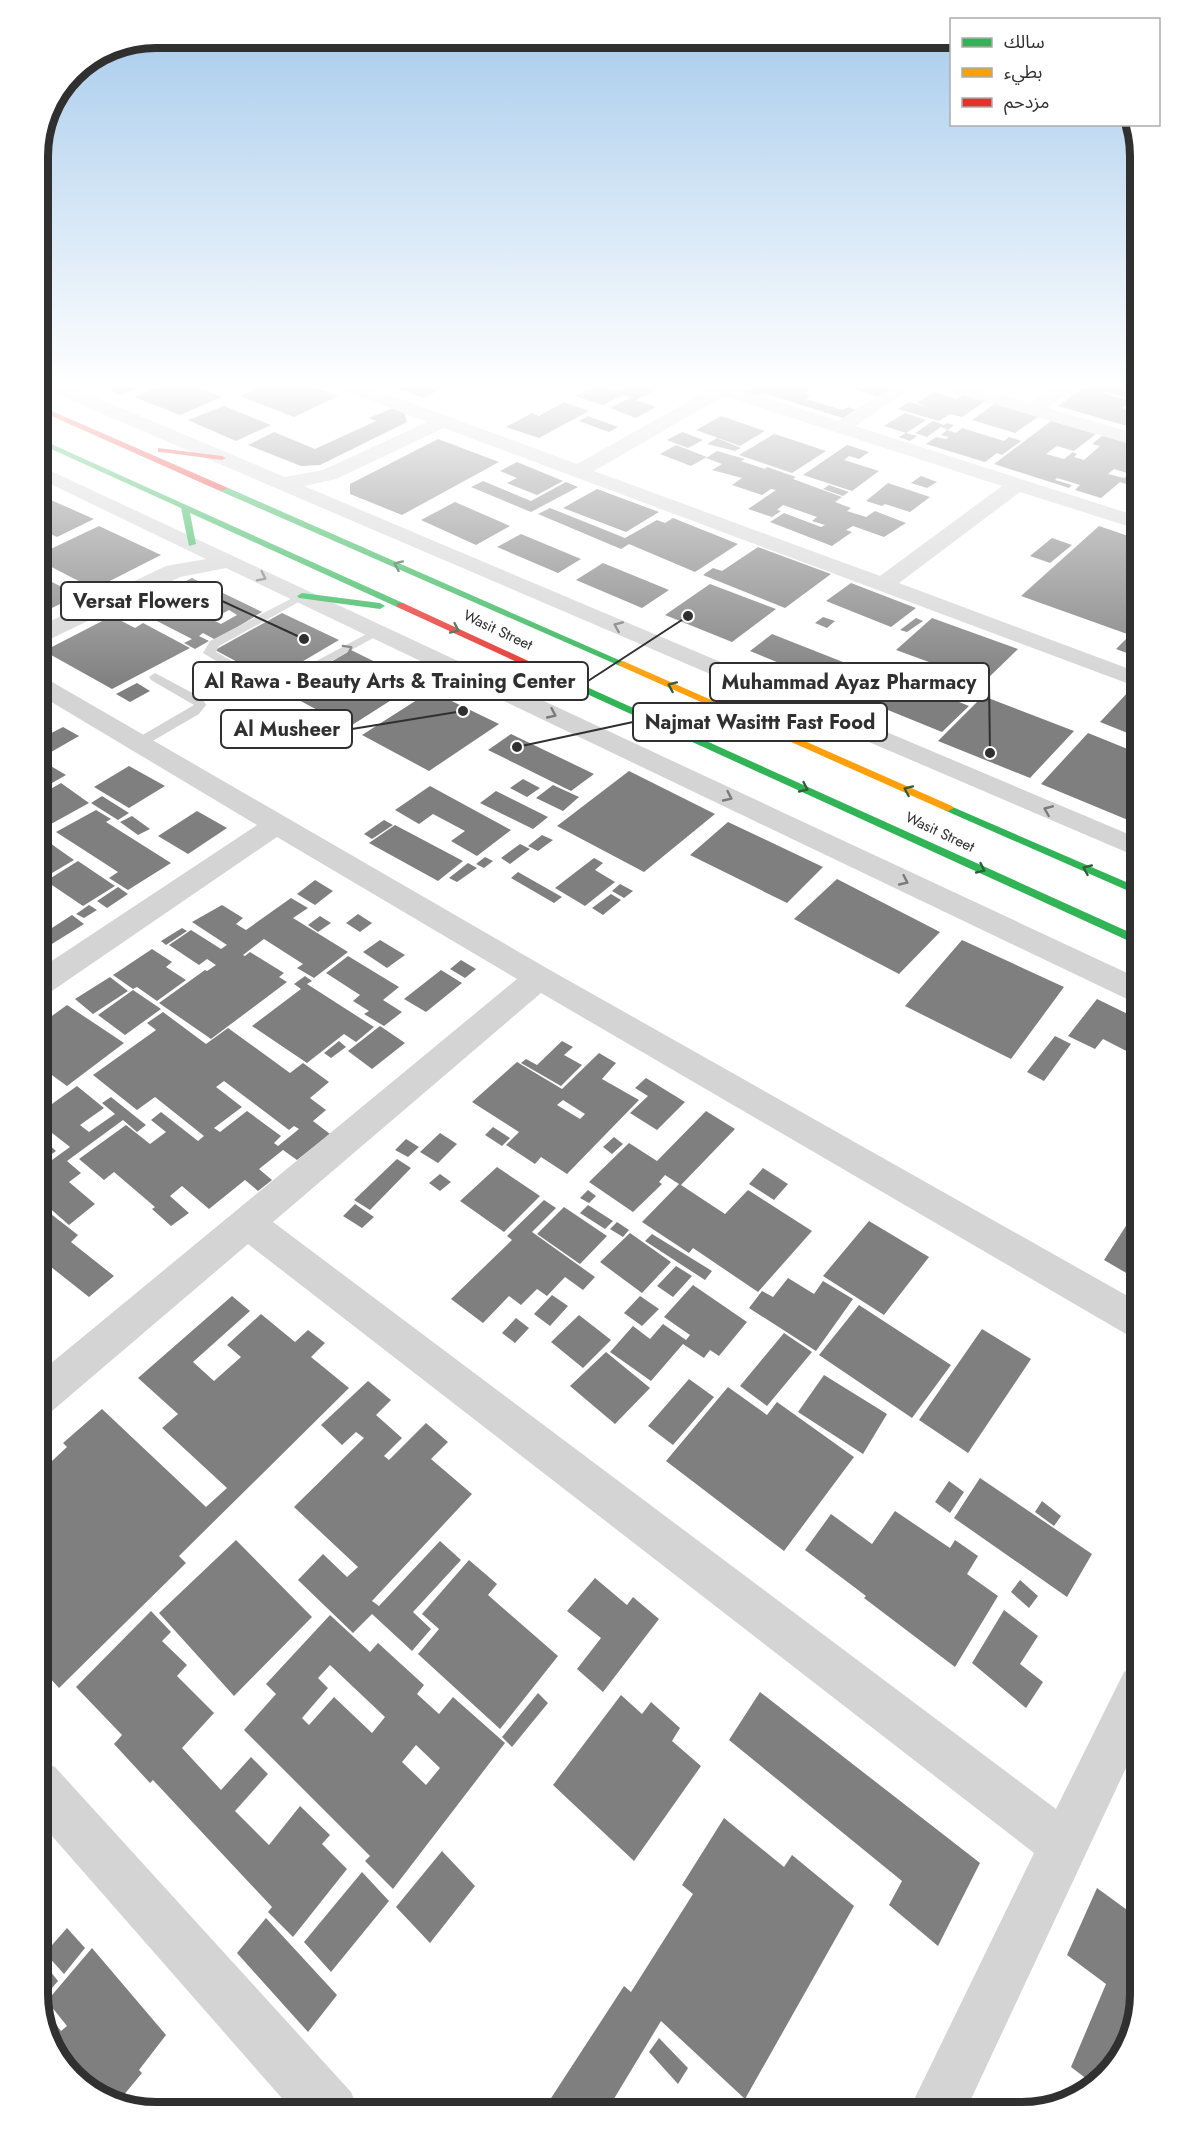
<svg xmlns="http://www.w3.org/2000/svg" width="1178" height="2150" font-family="Jost,'Noto Sans Arabic',sans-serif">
<rect width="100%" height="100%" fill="#fff"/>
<path fill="#7f7f7f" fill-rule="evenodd" d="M103 387H140L121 395Z
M157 387H197L222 397 180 415 134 397Z
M261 387H314L339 396 294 417 240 396Z
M394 387H446L423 398Z
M593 387H607L617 391 625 387H653L658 389 636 400 656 407 636 418 610 408 630 398 623 395 603 405 575 396Z
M750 387H814L804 393 811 396 806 399 842 410 848 407 856 410 843 418 763 393 756 396 741 391Z
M847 387H892L877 397Z
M1084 387H1140V394L1137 397 1127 394 1124 397 1105 391 1102 393 1131 401 1122 408 1134 412 1125 419 1134 421 1127 426 1058 406Z
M934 392 956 399 964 394 987 400 962 417 950 414 939 421 898 409 909 402 933 409 917 403Z
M564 402 589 411 539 438 506 427 532 413 539 416Z
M996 403 1039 416 1015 433 972 420Z
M224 406 271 425 236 441 188 420Z
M393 408 404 412 407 422 320 465 301 466 248 445 274 432 315 449 376 421 369 418Z
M905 413 926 420 906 433 917 436 910 441 899 437 906 433 884 426Z
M588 416 618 427 609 432 579 421Z
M721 416 765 431 740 446 696 430Z
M933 421 944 425 947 423 954 425 948 430 941 427 927 437 915 433Z
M1051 421 1096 434 1074 451 1057 446 1046 454 1064 459 1073 452 1077 454 1074 457 1084 460 1100 446 1092 444 1104 434 1140 445 1136 451 1140 452V475L1129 485 1120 482 1101 498 1075 490 1080 485 1057 478 1055 480 1072 485 1069 488 994 464ZM1114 469 1130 474 1124 478 1108 474Z
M962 428 1004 441 1009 437 1021 441 1002 455 997 453 985 462 926 444 936 437 946 439 949 437 941 435 947 430 956 433Z
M682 432 703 440 688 448 667 440Z
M774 434 784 437 826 451 792 473 739 455Z
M717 438 741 448 735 451 707 444Z
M438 439 499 462 402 515 350 494V484Z
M676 445 707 457 691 466 660 454Z
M847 445 869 452 859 459 849 456 844 460 879 471 852 491 803 475Z
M717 451 745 459 741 461 765 469 767 467 796 477 793 479 842 497 835 502 851 508 847 511 866 517 875 511 906 523 884 537 853 526 846 530 852 532 832 546 770 522 784 513 821 527 825 525 812 521 817 517 783 505 777 510 781 511 772 517 748 509 776 490 771 489 762 495 732 485 742 478 712 470 722 464 706 458Z
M517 462 563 481 537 495 507 483 517 478 500 471Z
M921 476 937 482 927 488 911 483Z
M483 481 531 501 566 482 578 487 531 512 471 487Z
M888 483 930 497 910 512 885 504 882 506 866 501Z
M829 485 849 492 843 496 823 489Z
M597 489 659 512 626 532 563 508Z
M44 497 94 519 57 537 44 531 49 529 38 524V500Z
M455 502 510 526 476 545 421 520Z
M550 508 625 538 657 520 665 523 673 518 738 544 695 572 629 544 621 549 538 514Z
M99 526 161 555 94 589 38 560V555Z
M1099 526 1140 540V658L1116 649 1130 635 1021 596Z
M521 534 581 559 558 573 497 547Z
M1052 538 1072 545 1050 563 1030 556Z
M758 547 831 574 785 608 703 575 713 568 722 571Z
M603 563 669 590 642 608 576 580Z
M38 575 78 595 38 615Z
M192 578 262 612 216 640 203 633 199 636 209 641 195 649 184 643 192 639 153 619 181 604 221 624 237 615 229 610 218 616 183 599 151 616 133 608Z
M851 583 916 608 891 627 826 601Z
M710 584 776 609 732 642 665 615Z
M282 613 339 640 271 680 215 650Z
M112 616 135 628 143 623 190 648 112 689 44 651Z
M823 617 835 621 827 628 815 623Z
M916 618 923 621 907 632 900 630Z
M932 618 1018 649 984 682 896 650Z
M772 634 848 664 826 682 750 651Z
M351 650 418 683 349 727 282 691Z
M875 668 969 706 942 732 846 693Z
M137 683 150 691 130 702 116 694Z
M1130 690 1140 694V738L1100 722Z
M431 691 499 724 429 771 362 735Z
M983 696 1074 731 1030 778 938 741Z
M63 727 79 736 39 759 66 775 38 791V740Z
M1088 733 1140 754V825L1041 784Z
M511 734 594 774 571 791 488 750Z
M129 766 165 786 129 808 94 787Z
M629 771 715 814 644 872 557 826Z
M523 779 540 788 527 797 510 788Z
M61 783 89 803 42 829 38 826V796Z
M553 785 579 797 563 811 536 798Z
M430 786 511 830 477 856 451 841 465 831 433 814 419 824 395 810Z
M496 791 548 817 533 829 480 803Z
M102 796 129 813 118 820 91 803Z
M96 810 111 819 106 822 171 863 128 890 109 878 118 872 56 832Z
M197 811 227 828 188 854 158 836Z
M132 816 150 829 138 835 120 822Z
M384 820 393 825 372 839 364 834Z
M728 822 823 867 787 903 690 855Z
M395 825 463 861 438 881 369 843Z
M542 835 553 840 538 851 528 846Z
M47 841 74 860 42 879 38 875V847Z
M520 844 530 849 510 864 501 858Z
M485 857 493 861 484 868 476 864Z
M594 858 603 863 595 870 615 882 585 906 555 888Z
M78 861 115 886 83 906 46 881Z
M468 863 477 868 457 882 449 878Z
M518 872 562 897 554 903 511 878Z
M837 879 940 932 899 974 794 919Z
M315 880 333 891 315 905 297 894Z
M620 884 633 891 624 898 612 891Z
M118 887 128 894 107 908 97 901Z
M611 894 621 900 603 915 592 908Z
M291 898 308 908 293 918 348 952 314 978 297 968 303 964 264 939 243 955 245 956 250 952 284 973 279 977 287 982 211 1039 159 1003 205 970 207 971 216 965 207 959 199 965 169 945 191 930 221 949 227 945 192 922 222 905 243 918 236 924 246 930Z
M89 905 97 910 84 918 76 914Z
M358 914 372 923 360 932 346 923Z
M72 915 84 924 47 947 38 940V937Z
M320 916 331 923 318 932 308 925Z
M182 928 187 931 166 945 161 941Z
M380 940 405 955 387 968 363 952Z
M962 940 1064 987 1011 1059 905 1006Z
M152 949 172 962 166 967 186 980 157 1001 137 987 133 989 113 975Z
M348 956 399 987 383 1000 402 1012 384 1026 364 1014 369 1011 353 1001 360 995 326 973Z
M461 960 476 969 465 978 450 969Z
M441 970 462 983 426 1012 404 999Z
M305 976 312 981 307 984 374 1027 356 1042 344 1034 307 1063 252 1026 301 989 294 984Z
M110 977 128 991 93 1014 75 999Z
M133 990 161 1009 125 1035 98 1015Z
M1097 999 1140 1020V1058L1103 1039 1095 1049 1068 1036Z
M67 1005 124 1043 67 1086 38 1065V1026Z
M163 1012 206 1044 228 1028 290 1073 303 1063 329 1082 310 1098 326 1110 313 1121 330 1134 297 1160 283 1150 259 1169 272 1180 258 1191 245 1180 209 1209 182 1186 170 1196 189 1213 171 1226 152 1209 155 1207 114 1172 104 1180 79 1159 126 1125 150 1144 166 1132 151 1120 161 1112 198 1141 204 1136 155 1097 137 1110 93 1075 156 1030 147 1023ZM224 1081 289 1130 294 1126 299 1129 278 1146 274 1143 281 1136 247 1111 220 1132 214 1128 242 1107 216 1087Z
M380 1026 405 1043 372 1069 348 1051Z
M1055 1036 1071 1044 1044 1081 1027 1072Z
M339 1041 346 1047 331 1058 324 1053Z
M562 1041 573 1047 564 1055 582 1065 561 1086 521 1063 526 1059 537 1065Z
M599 1053 616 1063 602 1079 639 1100 567 1174 541 1157 535 1164 506 1145 519 1132 472 1102 517 1062 562 1089ZM563 1100 585 1114 580 1119 557 1105Z
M646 1078 685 1102 657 1130 630 1113 648 1096 635 1088Z
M77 1086 104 1108 80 1125 89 1132 115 1114 102 1103 111 1097 146 1125 137 1132 123 1120 67 1161 81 1173 69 1182 95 1204 69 1225 38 1198V1170L70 1147 38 1122V1114Z
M706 1111 735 1129 681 1185 725 1214 748 1190 812 1231 758 1292 693 1248 689 1253 642 1222 679 1184 665 1175 659 1182 662 1184 633 1212 589 1182 629 1143 657 1161Z
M493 1127 510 1138 502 1146 485 1135Z
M440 1133 457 1144 438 1163 420 1152Z
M38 1135 56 1151 38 1164Z
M614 1137 623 1144 612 1154 603 1147Z
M406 1139 419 1147 408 1157 395 1150Z
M397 1159 411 1168 370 1210 354 1200Z
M497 1167 540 1196 504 1232 460 1201Z
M763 1168 788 1184 774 1200 749 1184Z
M440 1174 451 1182 440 1191 429 1183Z
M588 1190 596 1196 589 1203 580 1198Z
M544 1200 556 1208 532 1232 595 1277 583 1290 565 1277 547 1296 537 1289 521 1305 509 1296 483 1323 451 1299 512 1240 507 1236Z
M38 1204 78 1235 71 1242 114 1276 89 1297 46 1263 38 1269Z
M355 1204 374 1217 362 1228 343 1216Z
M1140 1204V1281L1104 1260Z
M588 1205 613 1221 605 1229 580 1213Z
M564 1207 607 1236 580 1264 537 1234Z
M869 1221 929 1257 884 1315 823 1276Z
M617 1222 629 1230 623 1237 610 1229Z
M630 1233 671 1262 642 1293 600 1262Z
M652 1234 712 1271 705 1280 645 1241Z
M676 1266 692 1276 673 1297 657 1286Z
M788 1278 814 1294 823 1281 853 1299 816 1351 749 1308 762 1291 773 1297Z
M693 1285 747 1322 719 1356 710 1350 704 1358 683 1344 651 1381 610 1352 633 1326 650 1339 663 1324 686 1340 690 1335 664 1317Z
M552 1295 568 1306 550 1326 534 1314Z
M232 1296 250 1311 193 1362 214 1381 241 1357 227 1345 261 1314 295 1342 308 1330 325 1343 311 1357 349 1388 179 1556 186 1563 59 1688 38 1665V1474L67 1447 63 1443 102 1409 206 1507 227 1488 162 1428 178 1414 138 1378Z
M640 1296 659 1309 642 1326 624 1313Z
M859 1305 951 1365 912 1418 819 1355Z
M579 1315 611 1340 583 1368 551 1342Z
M516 1318 529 1328 515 1343 502 1333Z
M982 1329 1031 1359 968 1453 919 1420Z
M784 1333 812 1352 767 1406 740 1386Z
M606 1352 650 1388 615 1424 570 1386Z
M824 1375 887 1414 863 1454 798 1412Z
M689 1379 714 1397 673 1445 648 1426Z
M368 1381 391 1400 376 1415 402 1438 384 1456 389 1460 426 1423 448 1442 431 1459 472 1494 372 1601 379 1606 440 1541 461 1560 413 1612 431 1629 412 1651 372 1614 353 1633 298 1580 323 1554 347 1577 358 1567 294 1507 364 1438 356 1432 342 1445 321 1425Z
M728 1387 767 1415 777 1402 854 1457 784 1551 666 1461Z
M980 1478 1092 1554 1067 1597 954 1518Z
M949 1481 964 1492 950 1513 935 1502Z
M1042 1501 1061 1516 1054 1526 1035 1512Z
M895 1511 950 1548 955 1540 978 1556 967 1574 998 1596 955 1667 864 1598 866 1596 805 1550 831 1514 872 1544Z
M236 1540 312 1617 234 1696 159 1613Z
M469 1560 497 1584 488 1595 558 1656 500 1729 418 1654 439 1629 422 1614Z
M595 1578 627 1605 633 1597 659 1619 603 1692 577 1669 601 1638 567 1611Z
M1020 1580 1038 1596 1029 1608 1011 1592Z
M1004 1610 1038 1636 1020 1664 1043 1682 1026 1708 972 1663Z
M151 1611 171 1632 162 1641 187 1665 177 1676 214 1713 182 1748 221 1790 251 1757 268 1774 235 1811 269 1845 300 1806 330 1835 322 1844 347 1869 293 1937 268 1912 272 1907 153 1780 150 1783 114 1744 122 1735 76 1687Z
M330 1615 370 1652 378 1643 424 1685 417 1694 439 1714 453 1697 505 1743 393 1889 365 1861 370 1856 244 1730 276 1694 266 1684ZM330 1665 385 1717 372 1733 334 1697 309 1725 302 1718 328 1688 318 1678ZM416 1745 440 1768 426 1785 402 1762Z
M760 1692 980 1863 938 1946 889 1905 902 1881 729 1740Z
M538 1693 548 1703 512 1747 502 1737Z
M621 1695 642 1714 651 1702 680 1728 672 1741 701 1766 634 1861 553 1785Z
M724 1818 784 1867 792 1855 854 1906 745 2099 661 2021 606 2112H542L624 1986 631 1992 693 1894 682 1885Z
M442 1851 475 1886 430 1943 396 1907Z
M362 1872 389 1901 331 1972 304 1942Z
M1097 1888 1134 1915 1140 1900V1994L1120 2060 1092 2083 1071 2067 1106 1984 1067 1955Z
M266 1918 337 1995 308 2032 237 1953Z
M67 1928 85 1948 64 1974 45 1953Z
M92 1948 166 2035 139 2070 142 2073 118 2102 90 2092 47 2040 43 2022 49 2015 61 2031 67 2026 47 2001Z
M42 1961 58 1981 39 2003 38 1966Z
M659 2038 688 2068 678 2084 649 2052Z"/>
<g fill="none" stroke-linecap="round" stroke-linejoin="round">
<path fill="#d4d4d4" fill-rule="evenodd" d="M302 593 306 594V598L219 646 216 652 266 680 279 681 374 630H382L384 632 281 689 259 687 203 653 210 641Z
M155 673 202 698 206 705 199 714 144 746H134L133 743 134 740 194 705 151 680 149 677Z"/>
<path fill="#d4d4d4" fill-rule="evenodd" d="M46 387H71L285 477 323 470 427 422 345 391 342 387H368L577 464 707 391 704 387H731L838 421 892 387H913L855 426 1140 517V530L1020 492 899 583 1140 673V688L444 428 336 479 304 486 1140 839V858L49 391ZM724 396 1002 486 880 576 594 471Z
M946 387H975L1031 403 1054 387H1075L1048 408 1140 435V447L949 391Z
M38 465 1140 979V1003L1129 1000 226 568 180 577 46 641 38 643V627L166 566 206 559 38 478Z
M38 677 47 679 550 970 1140 1303V1339L1126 1334 541 993 273 1222 1056 1809 1124 1672 1140 1665V1738L965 2112H908L1034 1853 248 1244 52 1411 38 1416V1374L517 979 277 837 49 993 38 996V970L257 825 38 694Z
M38 1760 55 1767 351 2092 359 2112H294L38 1820Z"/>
<path fill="#30b455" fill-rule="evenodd" d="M38 438 403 603 405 605 397 607 190 513 196 544 189 546 181 508 38 443Z
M220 487H226L628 664 620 666 220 491Z
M302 593 380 603 385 606 380 609 299 598 297 596Z
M547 669 1140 937V946L543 674V670Z
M948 805 1140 888V896L944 810V806Z"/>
<path fill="#ff9f0a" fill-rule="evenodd" d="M623 661 952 806 954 808 948 811 944 810 620 666 618 664Z"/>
<path fill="#e5322d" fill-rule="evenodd" d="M38 405 226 487 227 489 220 491 38 410Z
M158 448 222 456 226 458 222 460 161 452H158Z
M397 603H403L552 672 551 674H543L397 607Z"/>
</g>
<defs><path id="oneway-chevron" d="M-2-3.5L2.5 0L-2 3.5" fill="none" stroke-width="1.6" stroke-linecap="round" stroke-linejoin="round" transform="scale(1.5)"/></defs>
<g stroke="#305e3d">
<use href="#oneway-chevron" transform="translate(398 565) rotate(-156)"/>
<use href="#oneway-chevron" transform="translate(455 629) rotate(25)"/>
<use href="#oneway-chevron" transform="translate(672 686) rotate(-156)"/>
<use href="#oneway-chevron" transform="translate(804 788) rotate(25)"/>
<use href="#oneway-chevron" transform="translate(908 790) rotate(-156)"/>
<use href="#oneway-chevron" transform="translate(981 869) rotate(25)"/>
<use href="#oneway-chevron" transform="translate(1087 869) rotate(-156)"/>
</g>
<g stroke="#7a7a7a">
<use href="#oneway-chevron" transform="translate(262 577) rotate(26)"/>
<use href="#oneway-chevron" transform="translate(618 626) rotate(-157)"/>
<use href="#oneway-chevron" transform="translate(348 649) rotate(-29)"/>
<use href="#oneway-chevron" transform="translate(552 714) rotate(25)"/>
<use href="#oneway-chevron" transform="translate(728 797) rotate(25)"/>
<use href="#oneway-chevron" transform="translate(1048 810) rotate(-157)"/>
<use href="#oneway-chevron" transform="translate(904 881) rotate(25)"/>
</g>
<linearGradient id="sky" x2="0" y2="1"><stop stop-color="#a3c9eb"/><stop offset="0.56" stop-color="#fff"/><stop offset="1" stop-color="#fff" stop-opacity="0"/></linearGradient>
<rect width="1178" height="688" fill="url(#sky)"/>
<g text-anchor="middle" stroke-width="6" stroke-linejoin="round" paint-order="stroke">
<g font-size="15" fill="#303030" stroke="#fff">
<text transform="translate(498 630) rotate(25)" y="5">Wasit Street</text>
<text transform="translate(940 832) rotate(25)" y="5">Wasit Street</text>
</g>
</g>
<path d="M0 0H1178V2150H0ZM156 48H1022A108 108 0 0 1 1130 156V1994A108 108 0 0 1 1022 2102H156A108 108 0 0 1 48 1994V156A108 108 0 0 1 156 48Z" fill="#fff" fill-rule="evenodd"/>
<path fill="none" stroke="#303030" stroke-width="8" d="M156 48H1022A108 108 0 0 1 1130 156V1994A108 108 0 0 1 1022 2102H156A108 108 0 0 1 48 1994V156A108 108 0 0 1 156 48Z"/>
<path fill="none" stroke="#303030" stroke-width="2" d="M304 639L222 601M688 616L588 681M990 753L989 682M517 747L633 722M463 711L352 729"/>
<g fill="#303030" stroke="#fff" stroke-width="2">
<circle cx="304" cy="639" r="6"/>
<circle cx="688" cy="616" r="6"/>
<circle cx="990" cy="753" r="6"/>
<circle cx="517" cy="747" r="6"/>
<circle cx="463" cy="711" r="6"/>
</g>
<g fill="#fff" stroke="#303030" stroke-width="2">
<rect x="61" y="582" width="161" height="38" rx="6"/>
<rect x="193" y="662" width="395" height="38" rx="6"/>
<rect x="710" y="663" width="279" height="38" rx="6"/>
<rect x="633" y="703" width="254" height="38" rx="6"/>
<rect x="221" y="710" width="131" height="38" rx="6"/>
</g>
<g font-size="20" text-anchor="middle" font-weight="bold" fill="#303030">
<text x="141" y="608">Versat Flowers</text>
<text x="390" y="688">Al Rawa - Beauty Arts &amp; Training Center</text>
<text x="849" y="689">Muhammad Ayaz Pharmacy</text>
<text x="760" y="729">Najmat Wasittt Fast Food</text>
<text x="287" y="736">Al Musheer</text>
</g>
<rect x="950" y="18" width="210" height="108" fill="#ffffff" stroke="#acacac" stroke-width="1.5"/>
<rect x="962" y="38" width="30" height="9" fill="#30b455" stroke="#acacac" stroke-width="1.5"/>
<text x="1004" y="48" font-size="18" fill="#303030">سالك</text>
<rect x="962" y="68" width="30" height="9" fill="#ff9f0a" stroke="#acacac" stroke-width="1.5"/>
<text x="1004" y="78" font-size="18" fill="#303030">بطيء</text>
<rect x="962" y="98" width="30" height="9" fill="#e5322d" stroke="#acacac" stroke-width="1.5"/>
<text x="1004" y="108" font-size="18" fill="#303030">مزدحم</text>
</svg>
